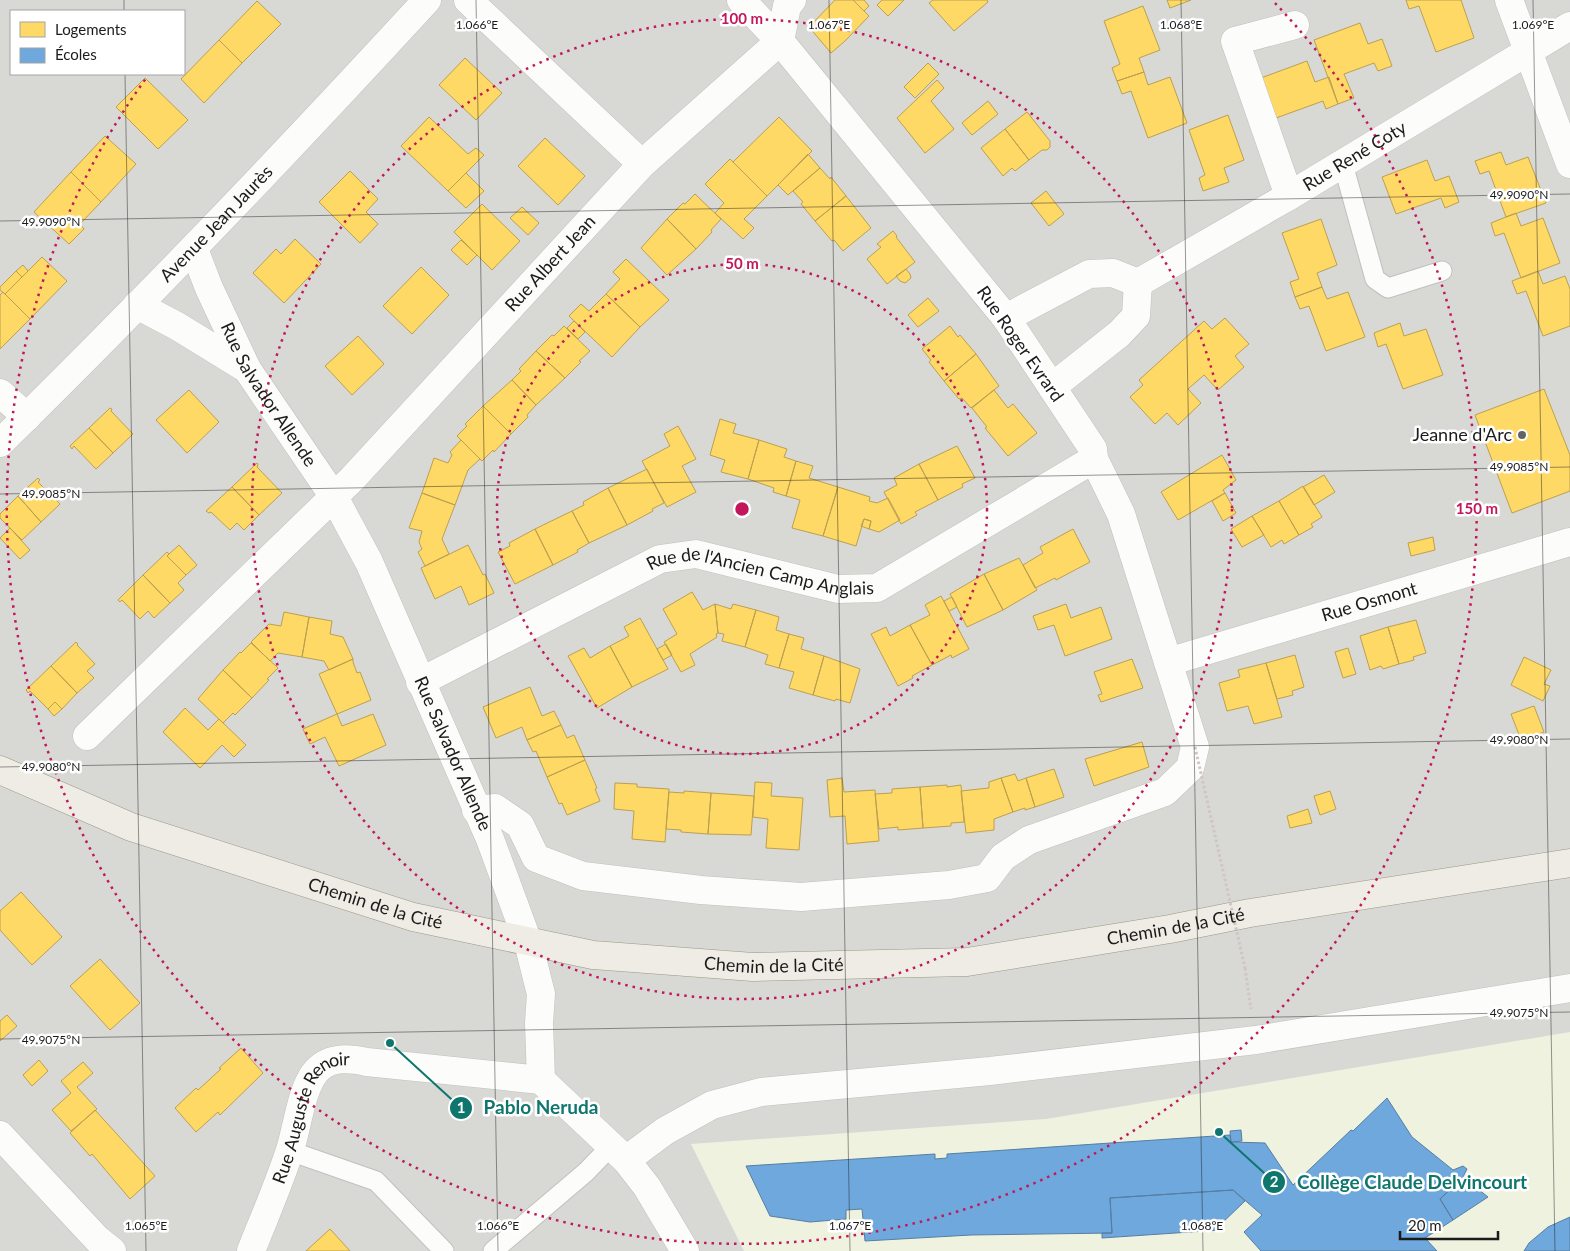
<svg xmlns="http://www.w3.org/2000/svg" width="1570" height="1251" font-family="Lato,sans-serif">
<rect width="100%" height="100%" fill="#e9e9e4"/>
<path fill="#d8d8d5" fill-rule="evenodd" d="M0 0H1570V1251H0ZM11 11H184V74H11Z"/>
<path fill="#f0f2e0" d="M1570 1032V1251H744L691 1144 1046 1119Z"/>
<path fill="#ffd966" stroke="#bba050" d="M835 0H853L869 16 845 41 831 53 809 27Z
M853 0H864L869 6 864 11Z
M882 0H904L888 16 877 5Z
M933 0H987L988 2 954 31 929 3Z
M1167 0H1191L1170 8Z
M1406 0H1461L1474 38 1436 52 1419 6 1409 9Z
M257 1 281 24 242 63 219 40Z
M1143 6 1160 50 1139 58 1144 72 1117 81 1112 68 1120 64 1104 21Z
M1360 23 1368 44 1382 39 1392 66 1378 71 1374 63 1344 74 1354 98 1338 104 1314 40Z
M219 40 242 63 204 103 181 79Z
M465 58 502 93 476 120 439 85Z
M1307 61 1315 82 1329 77 1338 104 1326 109 1323 101 1276 118 1261 78Z
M928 63 939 74 915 98 904 87Z
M1144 72 1148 85 1170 77 1187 123 1148 138 1131 91 1122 94 1117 81Z
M145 78 188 120 158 149 116 107Z
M937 80 944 88 931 101 954 129 925 153 897 118Z
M988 101 998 114 972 135 962 123Z
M1027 112 1050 141V147L1047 150H1042L1029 160 1005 129Z
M1228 115 1244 160 1224 168 1229 182 1203 191 1199 178 1205 175 1189 130Z
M429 117 468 154 476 148 484 155 448 191 401 146Z
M779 117 812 151 767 196 733 162Z
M1005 129 1029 160 1015 171 1012 168 1003 176 981 148Z
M105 136 136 164 101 202 71 172Z
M545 138 585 176 558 205 518 166Z
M1501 152 1506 165 1528 157 1546 203 1506 217 1489 171 1480 174 1475 161Z
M808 154 820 168 788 195 778 185Z
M730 159 767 196 744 219 754 228 743 239 715 213 724 203 705 184Z
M1427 160 1435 181 1449 176 1459 202 1445 208 1441 198 1396 214 1382 177Z
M820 168 830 179 831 177 846 196 815 221 801 204 803 202 793 191Z
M350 171 378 199 366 212 378 224 360 243 319 202Z
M71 172 101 202 80 224 84 229 69 244 34 212Z
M466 173 484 191 466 208 448 191Z
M1046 191 1064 214 1049 226 1031 203Z
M695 194 721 219 711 230 712 232 696 249 667 219 683 203 685 204Z
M846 196 871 228 843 251 834 240 832 241 815 221Z
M482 204 520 241 492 270 454 232Z
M522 207 539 223 528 235 510 218Z
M1516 213 1521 226 1543 218 1560 263 1521 278 1504 233 1495 236 1491 223Z
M667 219 696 249 667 275 641 248Z
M1321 219 1337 265 1317 273 1322 287 1295 297 1290 282 1299 279 1282 233Z
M893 231 897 236 896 237 915 262 887 284 867 259 881 247 877 244Z
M295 239 321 264 284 303 253 273 276 249 281 254Z
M461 240 477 255 467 265 451 250Z
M42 257 67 281 30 319 5 294Z
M626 259 669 300 640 327 606 294 620 279 613 272Z
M23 265 28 271 22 277 16 271Z
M421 267 449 295 412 334 383 306Z
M906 269 910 274 911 278 905 283 900 281 896 276Z
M16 271 22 277 5 294 0 290V287Z
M1538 271 1543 284 1565 276 1570 289V326L1543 336 1526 291 1517 294 1512 281Z
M1322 287 1327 299 1348 292 1365 337 1326 351 1309 306 1300 309 1295 297Z
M3 292 30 319 0 349V295Z
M606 294 640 327 612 357 569 316 581 304 589 311Z
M928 298 939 311 918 327 908 315Z
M1225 318 1249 344 1235 356 1244 367 1218 390 1204 375 1188 389 1201 403 1178 425 1167 413 1155 424 1130 397 1143 385 1139 380 1204 321 1212 329Z
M574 321 585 332 578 339 567 328Z
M1400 323 1404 336 1426 329 1443 375 1403 389 1386 344 1378 347 1374 333Z
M564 326 590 351 579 361 581 362 565 378 536 351 552 335 554 336Z
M950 326 958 337 960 335 976 354 944 381 929 362 931 360 922 349Z
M358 336 384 364 352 395 325 366Z
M536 351 565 378 536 405 512 380 521 371 519 369Z
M976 354 999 386 971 408 962 398 959 399 944 381Z
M512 380 536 405 527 415 528 417 511 434 483 406Z
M1544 389 1570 455V491L1512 513 1475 415Z
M189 390 219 422 187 453 156 420Z
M994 390 1008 408 1013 404 1037 433 1008 456 985 428 987 427 972 408Z
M483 406 511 434 494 452 493 450 482 461 457 436 467 426 465 424Z
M110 408 112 409 111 411 133 434 113 453 89 428Z
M720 419 736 424 733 433 759 440 748 479 721 472 725 460 710 455Z
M678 426 696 459 682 466 696 492 667 507 642 461 670 446 664 434Z
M89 428 113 453 96 469 74 446 72 449 70 446Z
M461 440 480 459 468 470 455 505 422 493 434 458 448 463 452 455 450 452Z
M759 440 787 449 784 457 796 461 786 496 773 492 774 488 748 479Z
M957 446 975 478 962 484 963 487 938 500 919 464Z
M1222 455 1236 480 1223 490 1225 493 1178 520 1161 492Z
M796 461 813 466 809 478 838 487 823 536 792 528 800 500 786 496Z
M257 463 258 464 257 467 282 493 259 515 232 487Z
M919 464 938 500 915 512 917 515 901 524 884 492 897 485 894 478Z
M647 469 664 503 652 509 653 511 627 525 608 488Z
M1324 475 1335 492 1314 505 1303 487Z
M38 478 40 480 38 482 60 504 41 522 18 496Z
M1303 486 1322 517 1311 524 1313 527 1299 535 1279 501Z
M232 487 259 515 244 530 237 523 230 530 211 512 209 513 206 511Z
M838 487 870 497 869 501 877 503 888 498 900 520 879 532 869 529 871 521 864 519 856 546 823 536Z
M608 488 627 525 589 543 572 511 584 505 583 502Z
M422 493 455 505 442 539 449 554 425 566 418 552 422 549 419 542 422 531 409 528Z
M1225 493 1236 513 1223 521 1212 501Z
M18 496 41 522 22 540 0 518V514Z
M1279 501 1299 535 1284 544 1282 540 1271 547 1252 516Z
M572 511 589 543 577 550 578 552 553 565 535 529Z
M1252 516 1264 535 1242 547 1231 529Z
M864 519 871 521 869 529 861 526Z
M10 528 30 550 20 559 0 538Z
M535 529 553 565 515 584 498 552 510 546 509 543Z
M1073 529 1090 562 1056 580 1055 578 1035 588 1023 565 1043 553 1040 547Z
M1433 537 1435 550 1411 556 1408 543Z
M179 545 197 565 186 575 167 556Z
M468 545 483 575 485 574 494 593 469 605 461 586 435 599 421 568Z
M167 552 169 554 167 556 186 575 178 583 184 590 170 603 143 575Z
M1019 558 1037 590 1003 610 984 574Z
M984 574 1003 610 967 627 950 594Z
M143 575 170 603 154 618 148 611 140 619 122 600 120 602 118 600Z
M692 592 703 610 715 604 718 633 716 634 717 637 690 654 695 665 681 672 664 642 677 634 663 609Z
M941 596 969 649 952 658 951 655 932 665 910 625 930 615 925 605Z
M952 597 957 607 949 611 944 601Z
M715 604 731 609 733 604 756 610 745 647 722 641 724 634 718 633Z
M1066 604 1071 618 1101 607 1112 639 1065 656 1054 625 1038 630 1033 616Z
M756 610 779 617 776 630 789 634 779 668 765 664 768 655 745 647Z
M284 612 309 617 302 657 278 653 270 661 251 642 269 624 281 626Z
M309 617 332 621 330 634 343 637 353 659 329 670 324 661 302 657Z
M640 618 668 669 632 687 610 646 629 636 624 627Z
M1416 620 1426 653 1413 657 1414 660 1399 664 1388 627Z
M910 625 932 665 912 676 913 678 898 686 871 634 886 627 890 636Z
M1388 627 1399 664 1383 669 1381 666 1370 670 1360 636Z
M789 634 804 638 801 649 824 656 813 695 789 688 794 672 779 668Z
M76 642 78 644 77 645 95 664 87 671 94 678 77 693 51 666Z
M251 643 278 668 267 679 269 680 252 698 223 670 240 652 241 653Z
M666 644 672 655 663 660 657 649Z
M610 646 632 687 597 708 568 656 584 648 590 658Z
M1348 648 1356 674 1343 678 1335 652Z
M1295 655 1304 687 1292 691 1293 695 1277 699 1266 663Z
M824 656 860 669 850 703 836 699 835 701 813 695Z
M1524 657 1551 670 1544 684 1550 686 1543 701 1511 685Z
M353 659V662L357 673 360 672 371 700 337 714 319 674Z
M1132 659 1143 688 1101 702 1098 695 1102 694 1094 672Z
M1266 663 1282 717 1254 724 1248 706 1227 711 1219 683 1240 677 1238 670Z
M51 666 77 693 62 709 55 702 48 709 30 691 28 693 26 690Z
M223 670 252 698 235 715 233 713 223 723 198 699Z
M530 687 542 716 554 711 561 725 527 740 522 727 496 738 483 707Z
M55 702 62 709 54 716 48 709Z
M1534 706 1544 732 1521 740 1511 714Z
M185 708 208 730 219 719 246 745 234 757 222 745 200 768 163 732Z
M337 714 342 726 373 714 386 745 339 766 325 737 310 744 303 729Z
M561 725 567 738 574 735 585 760 547 777 536 751 533 752 527 740Z
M1142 742 1149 767 1094 786 1085 759Z
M585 760 597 788 595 789 600 801 567 815 562 803 559 804 547 777Z
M1054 769 1064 797 1035 807 1026 778Z
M1015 774 1018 781 1026 778 1035 807 1025 810V808L1013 812 1001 778Z
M842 778 844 792 875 790 879 841 847 844 845 816 830 817 827 780Z
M1001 778 1013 812 994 819V830L966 833 961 791 989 788V782Z
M755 782 772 783 771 796 803 798 799 850 766 848 768 819 753 817Z
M615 783 637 784V787L669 789 665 842 632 839 634 811 614 809Z
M947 785V787L961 785 964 822 951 823V826L923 828 920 787Z
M920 787 923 828 898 830V827L879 829 875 794 892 793V789Z
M684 791 711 793 708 834 681 832V830L666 829 669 792 684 793Z
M1330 791 1336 809 1320 815 1314 796Z
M711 793 754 796 751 835 708 834Z
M1308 809 1312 823 1290 828 1287 816Z
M21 892 62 937 32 965 0 930V911Z
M100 959 140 1003 110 1030 70 986Z
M7 1015 17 1026 0 1041V1021Z
M241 1048 263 1073 220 1115 218 1112 196 1132 175 1108 196 1088 198 1090 221 1069 219 1068Z
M39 1060 48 1071 32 1086 23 1075Z
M83 1062 93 1073 77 1087 97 1109 71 1131 52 1110 71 1093 61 1081Z
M95 1110 155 1176 130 1199 92 1154 90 1156 70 1133Z
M330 1229 350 1251H306Z"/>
<path fill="#6fa8dc" stroke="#567ea2" d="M1387 1098 1412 1137 1453 1170 1463 1166 1467 1169 1463 1177 1440 1199 1453 1220 1425 1238 1437 1251H1261L1244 1232 1262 1215 1233 1190 1110 1198 1112 1233 971 1235 865 1241 862 1209 846 1210V1219L810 1222 770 1216 746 1166 935 1154V1159L947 1158V1154L1230 1135 1231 1142 1265 1143 1293 1185 1351 1130 1353 1131Z
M1241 1130 1242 1141 1231 1142 1230 1131Z
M1463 1177 1488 1197 1453 1220 1440 1199Z
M1233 1190 1245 1201 1220 1225V1230L1102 1238V1233H1112L1110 1198Z
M1570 1217V1251H1524L1529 1243 1548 1227Z"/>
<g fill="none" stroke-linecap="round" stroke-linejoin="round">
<g stroke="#c0c0be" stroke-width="21">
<path id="service" d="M1343 164 1375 279 1388 288 1442 271
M290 1151 376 1181 444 1251
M493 1251 586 1172 612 1145"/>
</g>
<g stroke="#c0c0be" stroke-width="29">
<g id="minor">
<path d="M468 0 642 164"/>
<path d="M1509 0 1570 164"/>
<path d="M1289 196 1235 41 1295 25"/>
<path id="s1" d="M194 249 209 288 247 369 334 497 369 562 490 839 528 942 541 994 539 1023 541 1080 626 1160 647 1187 685 1251"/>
<path id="s2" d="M1138 283 1289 196 1570 26"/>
<path d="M137 305 177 326 247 369"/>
<path d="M1006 318 1089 274 1113 273 1138 283"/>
<path d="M1052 387 1119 334 1136 316 1138 283"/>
<path d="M0 393 27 417"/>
<path id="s3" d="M1168 662 1570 542"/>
<path id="s4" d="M420 682 660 559 696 554 838 589 877 588 1094 459"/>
<path id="s5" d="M87 736 352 479 642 164 780 41 787 6 792 0"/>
<path d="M476 810 495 808 520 825 536 858 583 876 701 890 801 897 949 885 987 878 1003 857 1029 840 1165 792 1190 768 1195 747 1121 514 1094 459 1093 449 1006 318 780 41 741 0"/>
<path d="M0 1135 97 1239 112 1251"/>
<path d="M626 1160 665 1131 712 1105 761 1092 990 1071 1256 1040 1570 988"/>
<path id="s6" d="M251 1251C264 1218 279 1184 290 1150 297 1128 301 1092 314 1074 327 1056 348 1058 367 1062L541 1080"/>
</g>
</g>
<g stroke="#c0c0be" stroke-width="29">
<g id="tertiary">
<path id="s7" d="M0 443C146 300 288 151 427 0"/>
</g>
</g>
<g stroke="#9b9884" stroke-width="29">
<g id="primary">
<path id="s8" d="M0 770 131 827 413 917 593 955 753 967 967 962 1170 929 1250 913 1570 863"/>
</g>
</g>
<path stroke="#cfc6c3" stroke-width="3" stroke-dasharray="2.5 2.5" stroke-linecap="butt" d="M1245 968 1251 1009"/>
<use href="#service" stroke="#fcfcfb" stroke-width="19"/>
<use href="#minor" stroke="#fcfcfb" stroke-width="28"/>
<use href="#tertiary" stroke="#fcfcfb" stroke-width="28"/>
<use href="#primary" stroke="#eeece4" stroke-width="28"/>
<path stroke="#cfc6c3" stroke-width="3" stroke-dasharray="2.5 2.5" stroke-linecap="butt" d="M1195 747 1245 968"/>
</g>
<path fill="none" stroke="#1b1b1b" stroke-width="1" stroke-opacity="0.45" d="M124 0V11M476 0 498 1251M829 0 850 1251M1181 0 1203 1251M1533 0 1555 1251M125 74 146 1251M0 221 1570 194M0 494 1570 467M0 767 1570 739M0 1039 1570 1012"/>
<g fill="none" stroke="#c2185b" stroke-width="2.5" stroke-dasharray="2.5 5">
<circle cx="742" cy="509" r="245"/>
<circle cx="742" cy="509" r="490"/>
<path d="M1275 3A735 735 0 1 1 147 77"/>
</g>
<circle fill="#636361" stroke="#fff" stroke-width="2" cx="1522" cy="435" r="5"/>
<g text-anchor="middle" stroke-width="5" stroke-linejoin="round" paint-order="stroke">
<g font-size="18" fill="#1b1b1b" stroke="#fff">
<text dy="6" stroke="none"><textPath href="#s2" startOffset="251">Rue René Coty</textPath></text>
<text dy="6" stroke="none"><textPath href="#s7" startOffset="308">Avenue Jean Jaurès</textPath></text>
<text dy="6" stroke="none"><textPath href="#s5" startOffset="662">Rue Albert Jean</textPath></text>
<text transform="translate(1020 344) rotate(55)" y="6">Rue Roger Evrard</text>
<text dy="6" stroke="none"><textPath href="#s1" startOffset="164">Rue Salvador Allende</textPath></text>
<text dy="6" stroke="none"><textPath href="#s4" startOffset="372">Rue de l'Ancien Camp Anglais</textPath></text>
<text dy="6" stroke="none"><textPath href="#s3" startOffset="210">Rue Osmont</textPath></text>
<text dy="6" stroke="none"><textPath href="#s1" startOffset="569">Rue Salvador Allende</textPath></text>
<text dy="6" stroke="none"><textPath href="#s8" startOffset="399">Chemin de la Cité</textPath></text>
<text dy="6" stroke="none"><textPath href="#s8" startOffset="1209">Chemin de la Cité</textPath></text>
<text dy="6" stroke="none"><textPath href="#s8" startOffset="804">Chemin de la Cité</textPath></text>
<text dy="6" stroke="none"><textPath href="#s6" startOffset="151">Rue Auguste Renoir</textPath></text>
</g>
<g font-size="18" fill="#1b1b1b" stroke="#fff" text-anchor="end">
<text x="1512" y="441">Jeanne d'Arc</text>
</g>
</g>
<g font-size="12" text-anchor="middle" fill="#1b1b1b" stroke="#fff" stroke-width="5" stroke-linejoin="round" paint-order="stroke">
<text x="477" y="29">1.066°E</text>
<text x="829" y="29">1.067°E</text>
<text x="1181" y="29">1.068°E</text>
<text x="1533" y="29">1.069°E</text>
<text x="1519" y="199">49.9090°N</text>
<text x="51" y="226">49.9090°N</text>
<text x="1519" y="471">49.9085°N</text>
<text x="51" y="498">49.9085°N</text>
<text x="1519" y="744">49.9080°N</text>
<text x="51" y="771">49.9080°N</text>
<text x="1519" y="1017">49.9075°N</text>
<text x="51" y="1044">49.9075°N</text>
<text x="146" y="1230">1.065°E</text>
<text x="498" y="1230">1.066°E</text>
<text x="850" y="1230">1.067°E</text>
<text x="1202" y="1230">1.068°E</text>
</g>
<circle cx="742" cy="509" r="8" fill="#c2185b" stroke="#fff" stroke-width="2.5"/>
<g font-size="15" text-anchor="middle" font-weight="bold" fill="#c2185b" stroke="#fff" stroke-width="5" stroke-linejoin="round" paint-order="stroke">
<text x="742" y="24">100 m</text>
<text x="742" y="269">50 m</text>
<text x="1477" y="514">150 m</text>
</g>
<path fill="none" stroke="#0f766e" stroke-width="2" d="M390 1043L461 1108M1219 1132L1274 1182"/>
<g fill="#0f766e" stroke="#fff" stroke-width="2">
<circle cx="390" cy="1043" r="5"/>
<circle cx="1219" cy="1132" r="5"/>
<circle cx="461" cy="1108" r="12"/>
<circle cx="1274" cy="1182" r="12"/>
</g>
<g font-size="15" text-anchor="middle" font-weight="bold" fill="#fff">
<text x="461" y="1113">1</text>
<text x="1274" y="1187">2</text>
</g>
<g font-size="19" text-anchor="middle" font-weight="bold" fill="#0f766e" stroke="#fff" stroke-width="5" stroke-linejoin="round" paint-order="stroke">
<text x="541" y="1114">Pablo Neruda</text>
<text x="1412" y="1189">Collège Claude Delvincourt</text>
</g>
<rect x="10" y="10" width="175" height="65" fill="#ffffff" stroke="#a4a4a4"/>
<rect x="20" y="22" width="25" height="15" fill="#ffd966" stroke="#a4a4a4"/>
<text x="55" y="35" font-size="15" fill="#1b1b1b">Logements</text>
<rect x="20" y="48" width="25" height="15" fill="#6fa8dc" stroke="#a4a4a4"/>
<text x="55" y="60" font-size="15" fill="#1b1b1b">Écoles</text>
<path d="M1400 1231v8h98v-8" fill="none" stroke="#1b1b1b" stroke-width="2.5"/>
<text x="1408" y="1231" font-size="15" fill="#1b1b1b" stroke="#ffffff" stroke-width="4" paint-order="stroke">20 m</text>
</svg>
